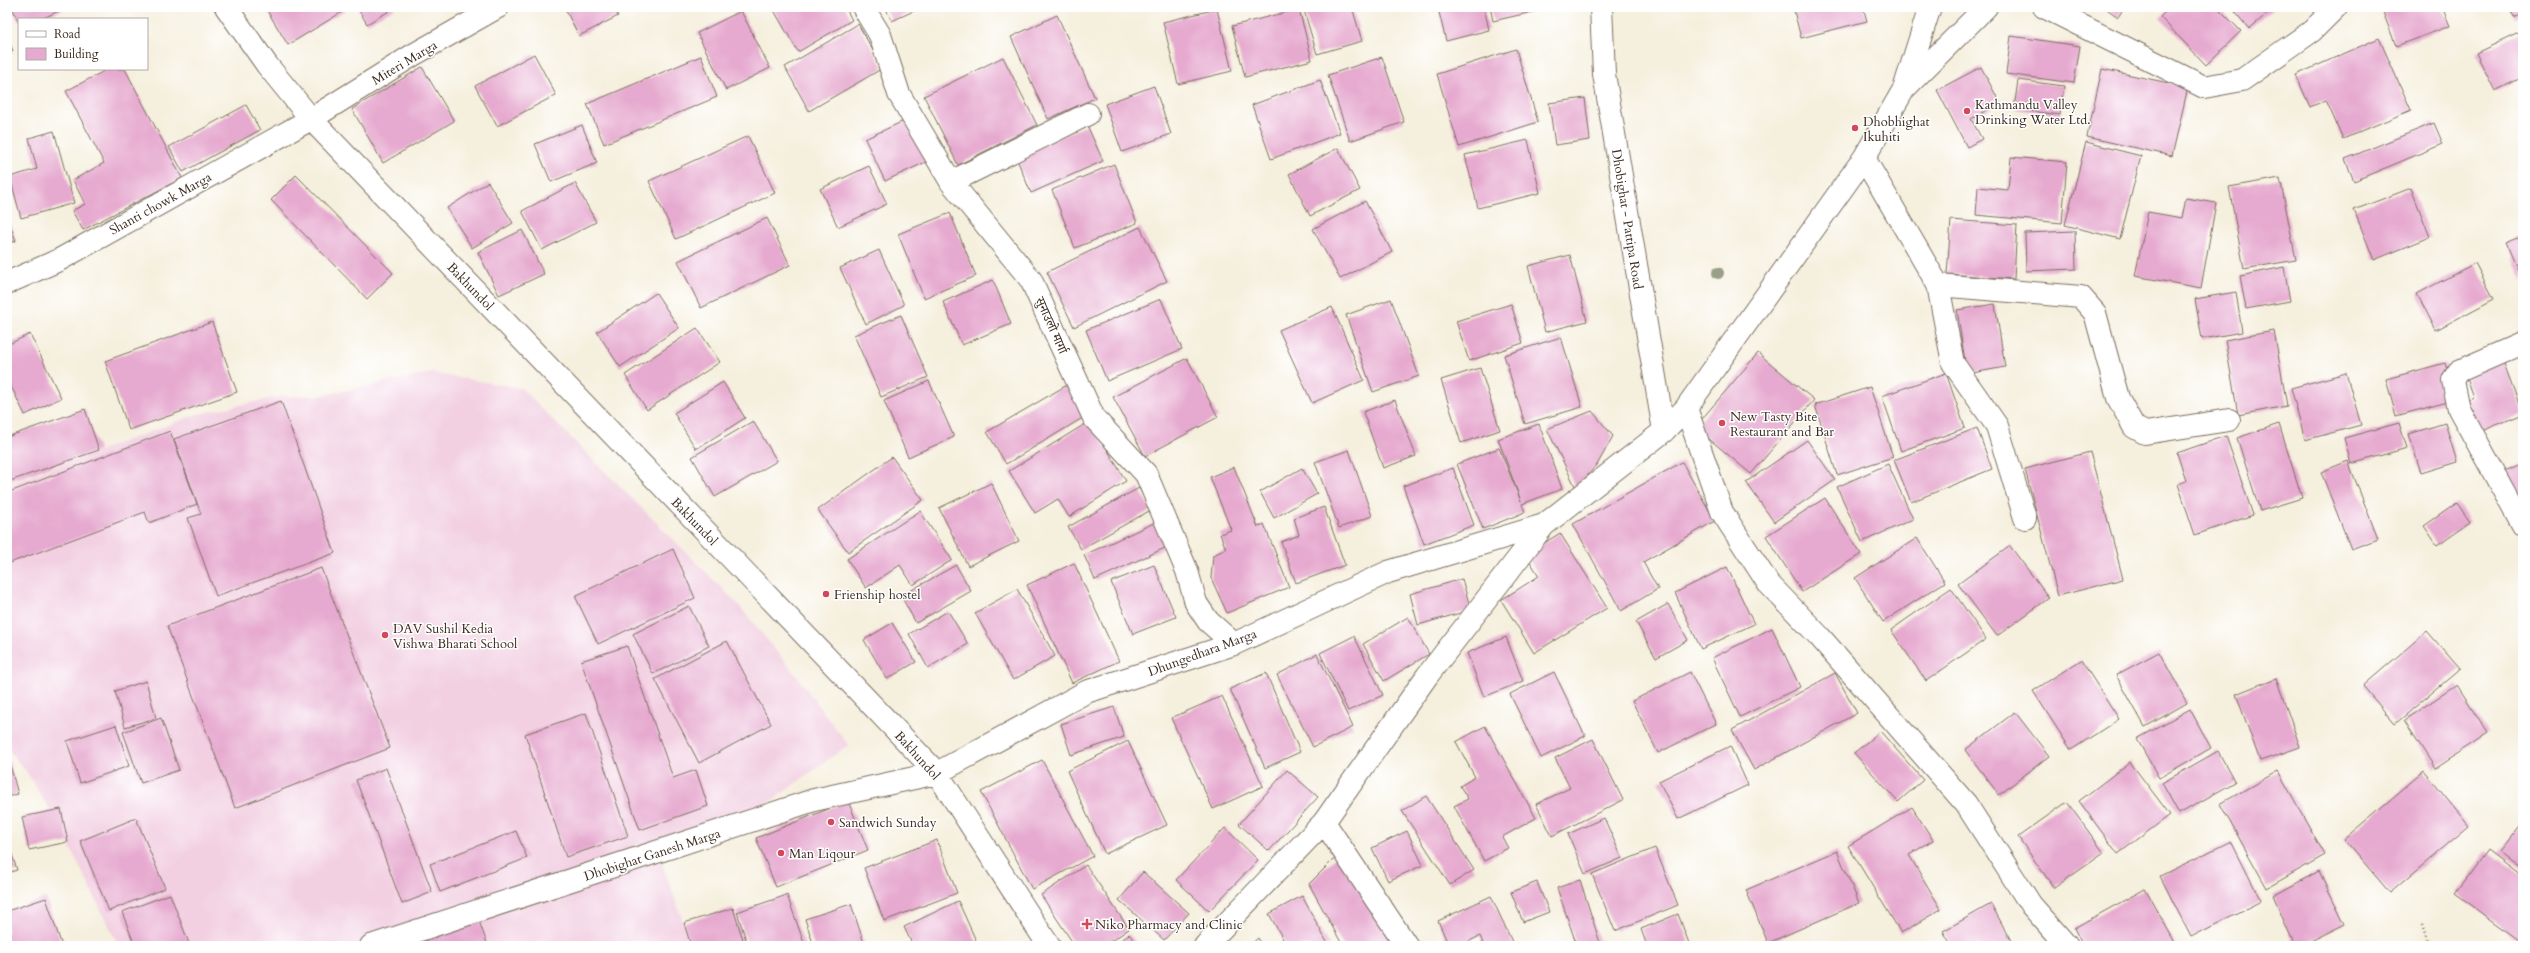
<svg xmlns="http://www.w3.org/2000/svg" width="2530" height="953" font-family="Cardo,'Noto Serif Devanagari',serif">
<rect width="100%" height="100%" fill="#fff"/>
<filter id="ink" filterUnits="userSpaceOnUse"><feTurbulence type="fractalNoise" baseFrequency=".025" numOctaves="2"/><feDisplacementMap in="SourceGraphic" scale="8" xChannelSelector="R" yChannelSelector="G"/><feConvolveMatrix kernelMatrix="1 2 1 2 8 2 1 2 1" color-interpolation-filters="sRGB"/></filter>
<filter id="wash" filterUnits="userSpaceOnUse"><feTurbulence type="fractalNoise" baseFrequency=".012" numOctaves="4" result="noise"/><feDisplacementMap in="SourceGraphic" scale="16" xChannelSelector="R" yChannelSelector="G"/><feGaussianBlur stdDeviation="0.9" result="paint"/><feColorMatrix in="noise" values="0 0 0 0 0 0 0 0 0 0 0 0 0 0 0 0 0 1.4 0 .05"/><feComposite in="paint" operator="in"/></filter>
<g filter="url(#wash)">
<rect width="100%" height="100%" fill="#f5efdd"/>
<path fill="#f2cfe1" d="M431 373 521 388 735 601 792 670 848 745 770 802 657 849 692 946H119L60 827 28 774 7 748V485L198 414 283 396H319Z"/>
<g id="blocks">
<path fill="#e6a9cf" d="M12 7H68L41 19H19V23Z
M265 7H346L347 9 288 45Z
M357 7H396L367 24Z
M564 7H613L618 16 579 36Z
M772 7H845L852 20 798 52Z
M885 7H922L892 21Z
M1303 7H1352L1362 41 1317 54Z
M1372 7H1383V8L1373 10Z
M1484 7 1489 30 1446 41 1438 8Z
M1490 7H1550V8L1493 21Z
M1793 7H1863L1867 21 1801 38Z
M2104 7H2125L2118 17Z
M2170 7H2217L2241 31 2206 65 2160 17Z
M2231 7H2275L2249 29Z
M2381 7H2442L2450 26 2396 46Z
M2509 7H2523V14L2514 18Z
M1217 9 1232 71 1178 84 1163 22Z
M1299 9 1312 60 1245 77 1232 26Z
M741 11 770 68 726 90 697 33Z
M1057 15 1095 98 1048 119 1011 37Z
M858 24 883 68 809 111 785 67Z
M2523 31V77L2495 91 2476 53Z
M7 36 13 51 7 54Z
M2011 36 2080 46 2074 83 2006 74Z
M2379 38 2411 110 2343 139 2326 100 2310 107 2296 75Z
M1516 49 1538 122 1459 147 1437 74Z
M534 54 556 95 497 126 475 86Z
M701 56 717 97 604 144 587 104Z
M1003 57 1037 125 958 165 924 96Z
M1382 57 1404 122 1350 141 1328 75Z
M422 67 454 121 383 163 352 109Z
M1981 67 2000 103 1971 119 1982 139 1967 147 1937 90Z
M108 69H125L182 178 83 230 72 211 85 204 73 180 104 163 66 91Z
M2102 69 2188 87 2172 156 2087 137Z
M1320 80 1340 133 1271 159 1252 105Z
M2018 80 2064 86 2060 115 2014 109Z
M1154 86 1171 134 1122 152 1105 104Z
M1585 98 1590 140 1555 145 1549 103Z
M246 105 260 130 183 172 169 147Z
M910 118 930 160 885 181 865 139Z
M2434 123 2443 144 2354 181 2345 159Z
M582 125 597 163 551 182 535 144Z
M1087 125 1103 161 1031 193 1016 157Z
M54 131 74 203 21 218 10 177 37 169 29 138Z
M748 136 775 193 676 239 649 181Z
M1528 140 1540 193 1478 208 1465 155Z
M2086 142 2141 156 2120 239 2065 225Z
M1338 148 1360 190 1310 216 1289 174Z
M2011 157 2067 162 2062 223 1976 215 1978 187 2008 190Z
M1114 164 1137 223 1075 248 1052 190Z
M869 166 887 204 838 227 820 189Z
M296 175 393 273 367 299 271 200Z
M2280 178 2296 260 2244 269 2229 187Z
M488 182 513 223 472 248 447 208Z
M575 183 596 222 542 250 522 211Z
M2411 188 2430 237 2374 260 2354 210Z
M2186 198 2216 203 2201 288 2135 276 2148 212 2182 218Z
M1365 201 1392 252 1340 279 1313 229Z
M950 213 976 276 924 298 898 234Z
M7 215 16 241 7 244Z
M767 218 790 265 701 308 678 261Z
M1951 220 2017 225 2014 279 1947 274Z
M1140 227 1167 281 1074 327 1047 272Z
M522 230 544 274 499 295 478 252Z
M2075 231 2076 269 2026 271 2025 233Z
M2523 236V282L2506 243Z
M879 250 904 305 866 324 840 268Z
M1570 255 1587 321 1545 332 1528 266Z
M2475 263 2494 299 2436 330 2417 294Z
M2284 267 2290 301 2246 309 2240 276Z
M993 280 1011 324 962 345 943 302Z
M2236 292 2242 332 2202 339 2195 299Z
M656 293 679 328 620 367 597 332Z
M1161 299 1182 349 1107 381 1086 330Z
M1391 299 1419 376 1373 392 1346 315Z
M1511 304 1523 343 1469 361 1456 321Z
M1995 304 2005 367 1967 374 1957 310Z
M1332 307 1364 380 1312 403 1279 330Z
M901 315 928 377 881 397 854 335Z
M212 322 237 392 129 430 105 361Z
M697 328 720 362 647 410 625 375Z
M2274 331 2287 406 2238 415 2225 340Z
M30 334 61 398 25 415 7 378V345Z
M1561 337 1582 407 1525 424 1504 355Z
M1758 353 1814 400 1751 474 1695 427Z
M1187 358 1218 417 1145 456 1113 397Z
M2503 361 2523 414 2477 433 2464 401 2474 397 2466 376Z
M2445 363 2455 400 2396 416 2386 379Z
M1480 368 1500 430 1461 443 1441 380Z
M1946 373 1965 428 1901 451 1882 396Z
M2346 373 2361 425 2305 440 2291 388Z
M929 381 954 437 908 457 884 401Z
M723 382 745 418 696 449 674 413Z
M1067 385 1086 416 1006 464 987 432Z
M1870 387 1893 457 1837 475 1815 405Z
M1395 400 1416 456 1383 468 1363 412Z
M281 401 335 553 216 596 188 518 201 514 174 439Z
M85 409 99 450 7 482V437Z
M1592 411 1613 436 1597 465 1576 488 1547 429Z
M753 421 777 461 715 497 692 457Z
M1090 421 1126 481 1069 517 1058 499 1035 513 1009 471Z
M2399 423 2407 448 2351 464 2344 438Z
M2445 423 2457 462 2421 473 2409 434Z
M1539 424 1562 489 1522 504 1525 512 1483 529 1457 464 1499 448 1521 501 1498 439Z
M2279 424 2302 498 2260 511 2237 438Z
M1977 428 1992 469 1911 502 1894 460Z
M170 431 197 504 149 523 145 512 7 564V493Z
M2226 436 2253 515 2195 535 2178 484 2186 481 2177 453Z
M1807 440 1835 480 1774 522 1746 482Z
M1349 450 1372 516 1339 528 1315 462Z
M2090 452 2123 579 2058 596 2025 469Z
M892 457 923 500 848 552 818 510Z
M2348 461 2378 539 2351 549 2321 472Z
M1682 462 1715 521 1643 562 1658 589 1621 611 1573 524Z
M1888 464 1913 519 1862 542 1837 487Z
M2523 464V512L2505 472Z
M1234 467 1258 527 1264 524 1289 587 1227 613 1211 578 1213 555 1226 549 1220 534 1231 530 1210 477Z
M1302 468 1317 494 1274 518 1260 492Z
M1453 468 1474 525 1424 544 1403 486Z
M991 483 1019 541 968 566 939 508Z
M1139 488 1151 510 1081 549 1068 527Z
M1825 498 1861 554 1802 592 1766 536Z
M2457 503 2470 522 2437 545 2424 526Z
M1324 507 1345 565 1296 583 1281 542 1299 535 1294 518Z
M920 511 952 560 913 585 900 565 866 588 847 559Z
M1156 522 1167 547 1095 580 1084 555Z
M1560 533 1607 608 1534 653 1501 600 1539 576 1526 555Z
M1917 538 1945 582 1883 622 1855 578Z
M2010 546 2049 598 1997 636 1958 584Z
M673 549 695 598 598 644 575 596Z
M1074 563 1119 661 1072 683 1027 585Z
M956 565 971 591 916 623 901 596Z
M1154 565 1176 617 1133 634 1111 582Z
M1727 567 1754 624 1701 649 1675 593Z
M321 568 390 748 235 808 167 626Z
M1462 579 1471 610 1418 625 1410 594Z
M1951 588 1986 639 1926 681 1891 630Z
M1017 589 1055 656 1013 680 975 613Z
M1668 604 1688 640 1656 658 1636 622Z
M689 606 709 646 653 674 633 634Z
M948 611 968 644 928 668 909 634Z
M1408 617 1429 654 1384 681 1363 644Z
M892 623 916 662 887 679 864 640Z
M1772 628 1800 687 1740 717 1712 658Z
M2427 631 2460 669 2395 724 2363 686Z
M1354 636 1383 695 1348 711 1320 653Z
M1506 637 1523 681 1484 697 1467 653Z
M727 641 771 724 699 763 655 679Z
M627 646 673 778 696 770 708 806 640 830 581 661Z
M2159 652 2187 703 2145 727 2116 675Z
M1317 654 1353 727 1313 747 1277 675Z
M2081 660 2119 719 2071 750 2033 691Z
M1554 672 1585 736 1541 758 1510 694Z
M1690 672 1716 724 1658 753 1632 701Z
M1266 673 1300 752 1265 768 1230 689Z
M1835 673 1857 713 1754 770 1732 730Z
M2276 678 2300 747 2260 761 2236 694Z
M146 681 156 718 125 727 115 691Z
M2457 685 2488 733 2435 768 2404 720Z
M1222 696 1263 786 1213 809 1171 718Z
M1114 707 1124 737 1071 755 1061 724Z
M2190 709 2211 748 2159 778 2137 739Z
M2015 712 2049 756 1999 795 1965 750Z
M586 713 628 836 566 857 525 734Z
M161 718 179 770 141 783 123 732Z
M116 725 129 766 80 783 67 741Z
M1485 726 1536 818 1502 837 1508 848 1484 861 1454 806 1468 799 1460 786 1475 777 1456 742Z
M1880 731 1923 780 1898 802 1854 753Z
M1593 739 1623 800 1552 836 1536 804 1570 788 1555 758Z
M1128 741 1167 825 1105 854 1067 771Z
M1730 746 1748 785 1678 819 1659 781Z
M2218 751 2235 782 2179 814 2162 783Z
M7 754 18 794 7 797Z
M1042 760 1093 856 1032 889 981 792Z
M2130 762 2170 815 2118 854 2079 801Z
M386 768 432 892 402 904 356 780Z
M1287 770 1318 797 1269 851 1239 824Z
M2278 771 2325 855 2267 888 2220 804Z
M2424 771 2469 826 2390 893 2344 839Z
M1426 796 1474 870 1450 885 1402 811Z
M848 801 868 850 776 887 756 838Z
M2067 802 2104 853 2054 888 2018 837Z
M1912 807 1933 840 1909 855 1941 909 1901 933 1848 846Z
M61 809 68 842 29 850 22 817Z
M136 818 165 888 109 911 80 841Z
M1604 818 1622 858 1585 874 1568 834Z
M2523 822V870L2499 852Z
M1225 828 1258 860 1209 911 1176 880Z
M516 831 527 858 440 892 430 864Z
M1407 831 1423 865 1388 881 1372 848Z
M937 840 957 893 884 921 864 868Z
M2231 841 2261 901 2191 937 2160 876Z
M8 842 17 870 7 873V843Z
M1655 848 1678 905 1615 931 1592 874Z
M2487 850 2523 877V943L2455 893Z
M1837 851 1859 903 1768 943 1746 890Z
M1337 856 1394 941 1386 946H1343L1309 884Z
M1086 865 1129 929 1104 946H1075L1041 895Z
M2319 871 2345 924 2301 946H2295L2273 896Z
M1143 872 1189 913 1164 940 1119 900Z
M1580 880 1601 946H1577L1557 888Z
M1537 882 1549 912 1523 922 1511 892Z
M2145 889 2177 946H2083L2074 928Z
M170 894 190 946H135L122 912Z
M787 895 805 946H748L737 912Z
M1302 896 1329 946H1287L1269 914Z
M1491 896 1514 946H1484L1480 936 1459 946H1449L1438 921Z
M46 898 62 946H7V911Z
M958 901 978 945 913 946 904 927Z
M851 904 865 946H814L805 919Z
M1991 904 2014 946H1952L1943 931Z
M733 908 745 946H691L684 923Z
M1678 914 1690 946H1647L1641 929Z
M479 921 488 946H410Z
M1129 934 1139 946H1115Z
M1258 938 1263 946H1249Z"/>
</g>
</g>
<g filter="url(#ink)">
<use href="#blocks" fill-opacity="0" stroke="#7c6f61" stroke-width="1"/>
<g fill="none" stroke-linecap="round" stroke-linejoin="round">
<g stroke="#7c6f61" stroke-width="24">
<path id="minor" d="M226 7 267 65 311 119 937 773 1049 946
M863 7 880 35 899 94 951 182 1031 280 1094 418 1146 474 1187 571 1196 603 1208 621 1234 644
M1601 7 1604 74 1664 431
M2044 7 2204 87 2242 80 2312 31 2336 7
M1905 86 1930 7
M1864 158 1938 285 1953 363 1997 426 2025 518
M951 182 1088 114
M7 283 59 260 311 119 413 55 498 7
M1938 285 2081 297 2095 313 2118 398 2134 427 2145 433 2229 420
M2523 343 2459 371 2453 380 2459 409 2523 526
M1686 408 1722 512 1768 583 1819 636 1966 804 2031 905 2067 946
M1324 822 1407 946
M371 946 814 800 937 773 1086 692 1234 644 1388 572 1544 525
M1205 946 1324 822 1427 676 1544 525 1664 431 1686 408 1864 158 1904 89 1986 7"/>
</g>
<path stroke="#7c6f61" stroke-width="2.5" stroke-dasharray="1 3" stroke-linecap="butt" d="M2422 924 2429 946"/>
<use href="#minor" stroke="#fff" stroke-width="22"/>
</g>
<circle fill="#9a9f88" cx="1718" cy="273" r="6"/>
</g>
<g fill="#d1495b" stroke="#fff" stroke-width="1.5">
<circle cx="1967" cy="111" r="4"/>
<circle cx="1855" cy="128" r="4"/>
<circle cx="1722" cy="423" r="4"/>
<circle cx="826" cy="594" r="4"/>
<circle cx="385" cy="635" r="4"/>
<circle cx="831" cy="822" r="4"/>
<circle cx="781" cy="853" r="4"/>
<path d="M1085 918h4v4h4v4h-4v4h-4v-4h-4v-4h4z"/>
</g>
<g text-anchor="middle" stroke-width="3" stroke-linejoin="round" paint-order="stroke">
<g font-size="13" fill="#3b2a1e" stroke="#fff">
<text transform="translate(404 62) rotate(-31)" y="5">Miteri Marga</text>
<text transform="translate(160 203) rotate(-29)" y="5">Shanti chowk Marga</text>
<text transform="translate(1628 219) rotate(81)" y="5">Dhobighat - Pattipa Road</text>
<text transform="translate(471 286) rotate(46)" y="5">Bakhundol</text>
<text transform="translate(1052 325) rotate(66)" y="5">सुनाउलो मार्गा</text>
<text transform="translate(695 521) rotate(46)" y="5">Bakhundol</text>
<text transform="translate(1202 652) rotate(-20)" y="5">Dhungedhara Marga</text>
<text transform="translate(918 755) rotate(48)" y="5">Bakhundol</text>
<text transform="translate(652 854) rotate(-18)" y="5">Dhobighat Ganesh Marga</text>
</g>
<g font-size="13" fill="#3b2a1e" stroke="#fff" text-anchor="start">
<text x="1975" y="109">Kathmandu Valley<tspan x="1975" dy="15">Drinking Water Ltd.</tspan></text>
<text x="1863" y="126">Dhobhighat<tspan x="1863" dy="15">Ikuhiti</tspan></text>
<text x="1730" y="421">New Tasty Bite<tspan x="1730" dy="15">Restaurant and Bar</tspan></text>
<text x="834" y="599">Frienship hostel</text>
<text x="393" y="633">DAV Sushil Kedia<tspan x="393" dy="15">Vishwa Bharati School</tspan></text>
<text x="839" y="827">Sandwich Sunday</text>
<text x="789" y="858">Man Liqour</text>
<text x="1095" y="929">Niko Pharmacy and Clinic</text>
</g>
</g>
<rect width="2530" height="953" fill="none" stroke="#fff" stroke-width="24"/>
<rect x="18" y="18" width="130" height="52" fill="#ffffff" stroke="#b1aaa5"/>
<rect x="26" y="31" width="20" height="6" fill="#ffffff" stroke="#b1aaa5"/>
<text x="54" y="38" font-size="12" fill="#3b2a1e">Road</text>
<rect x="26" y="48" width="20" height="12" fill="#e6a9cf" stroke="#b1aaa5"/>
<text x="54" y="58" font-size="12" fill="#3b2a1e">Building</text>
</svg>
